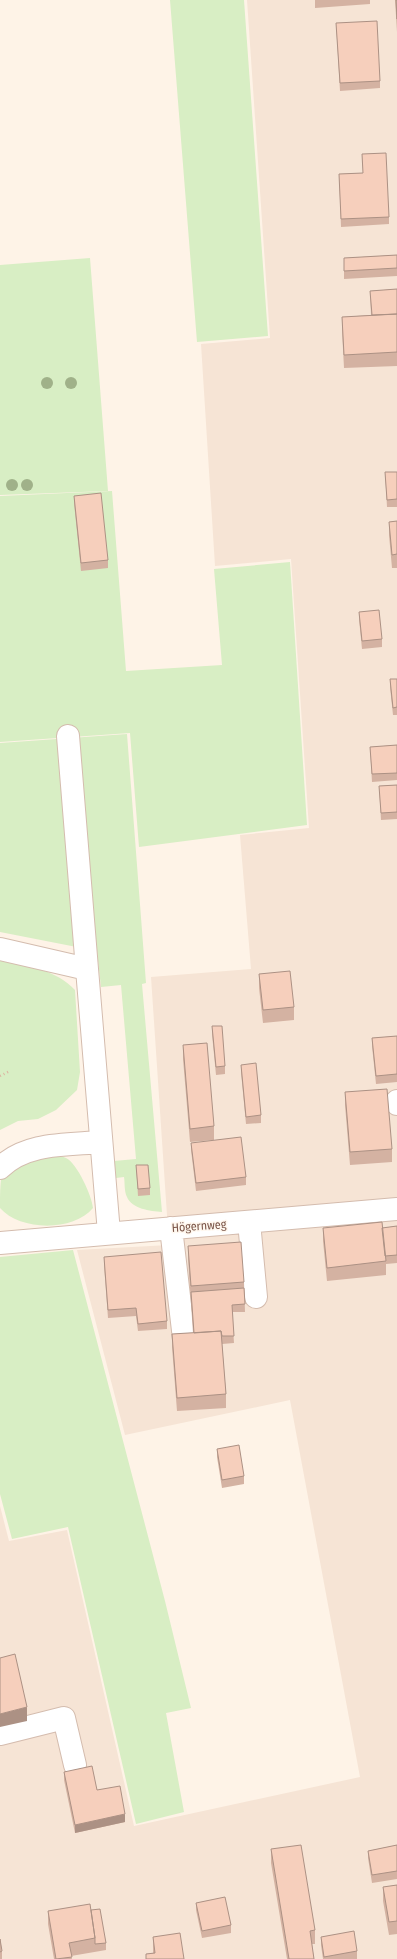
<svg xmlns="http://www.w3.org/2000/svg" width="397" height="1959" font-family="'Fira Sans Condensed',sans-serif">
<rect width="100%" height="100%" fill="#fef3e7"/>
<path fill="#f6e4d5" d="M247 0H397V1959H0V1506L9 1541 67 1530 134 1826 360 1777 290 1400 125 1435 77 1250 169 1245 151 977 251 969 240 835 309 828 291 559 215 566 201 344 270 338Z"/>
<path fill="#d8eec4" d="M170 0H244L268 336 197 342Z
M90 258 108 491 0 495V265Z
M112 491 126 671 222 665 214 569 290 562 307 825 139 847 130 733 0 742V496Z
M127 734 146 983 142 984 162 1212C150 1211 132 1209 127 1197 124 1191 125 1183 124 1177L116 1178 114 1161 136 1159 121 985 101 987 97 951 0 932V743Z
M0 959C25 965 57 970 75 990L80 1072 77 1090 56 1110 38 1119 18 1121 0 1130Z
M53 1155C57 1156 62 1156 66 1158 77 1163 92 1196 93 1208 73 1232 20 1231 0 1208 0 1199 0 1188 1 1180 6 1166 40 1158 53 1155Z
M73 1250 165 1601 191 1708 166 1713 184 1812 136 1824 68 1527 12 1539 0 1494V1257Z"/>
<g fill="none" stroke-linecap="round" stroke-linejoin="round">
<g stroke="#d4bcae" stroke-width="24">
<path id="minor" d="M68 736 87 969
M0 949 87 969 109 1233
M397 1101V1104
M0 1168C26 1142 67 1145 101 1142
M249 1222 256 1297
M171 1228 184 1339
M0 1243 397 1209
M0 1734 64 1718 75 1765"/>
</g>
<path stroke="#dcb19f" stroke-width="2.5" stroke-dasharray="1 3" stroke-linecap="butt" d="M0 1076 10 1071"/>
<use href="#minor" stroke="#fff" stroke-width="22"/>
</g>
<g fill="#a0b189">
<circle cx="47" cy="383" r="6"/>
<circle cx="71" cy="383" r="6"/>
<circle cx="12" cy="485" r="6"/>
<circle cx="27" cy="485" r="6"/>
</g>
<path fill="#d4b2a2" d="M315 0H370V4L315 8Z
M395 0H397V32Z
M336 23 380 81V88L340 91Z
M362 154 389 217V224L341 227 339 174 363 173Z
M397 255V276L344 279V258Z
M397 289V366L344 368 342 330V317L371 315 370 291Z
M385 472H397V507H387Z
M74 496 108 560V568L81 571 74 503Z
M397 521V568H392L389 535V522Z
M359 612 382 639V647L362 649 359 619Z
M390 679H397V715H393L390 687Z
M397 745V780L372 782 370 747Z
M397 785V819L381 820 379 786Z
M259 974 294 1007V1020L263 1023 259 988Z
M212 1026 225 1066V1074L216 1075 212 1034Z
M397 1036V1082L376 1084 372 1046V1038Z
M183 1045 214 1126V1140L190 1142 183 1059Z
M241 1065 261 1115V1123L246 1124 241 1072Z
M345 1092 392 1149V1162L350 1165 345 1105Z
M191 1143 246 1177V1185L196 1191 191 1150Z
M136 1165 150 1188V1195L138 1196Z
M397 1226V1263L386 1264V1275L327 1281 323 1241V1228H382Z
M188 1246 244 1282 245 1312H232L234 1343 222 1344 226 1394V1408L177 1411 172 1347V1334L193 1333 188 1259Z
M104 1257 167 1321V1329L138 1331 136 1316 108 1318 104 1265Z
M217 1449 244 1476V1484L222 1488 217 1457Z
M64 1772 97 1790 125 1822 75 1833 64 1780Z
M397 1845V1879L372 1883 368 1858V1851Z
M271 1849 315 1930V1944H312L314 1959H287L271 1863Z
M397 1885V1934L389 1935 383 1901V1887Z
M196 1903 231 1925V1933L202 1938 196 1910Z
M91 1910 106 1943V1950L71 1956 72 1959H54L48 1924V1911Z
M153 1937 184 1959H146V1954L153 1953Z
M321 1937 357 1951V1959H323L321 1945Z
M0 1939 2 1951V1959H0Z"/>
<path fill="#ac9184" d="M27 1707V1721L0 1727V1714Z
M125 1814V1822L75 1833V1825Z"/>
<path fill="#f6cfbc" stroke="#ac9184" d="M396 0H397V19Z
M377 21 380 81 340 83 336 23Z
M386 153 389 217 341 219 339 174 363 173 362 154Z
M397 255V268L344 271V258Z
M397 289V314L372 315 370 291Z
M397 314V352L344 355 342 317Z
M385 472H397V499L387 500Z
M101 493 108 560 81 563 74 496Z
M397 521V554L392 555 389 522Z
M379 610 382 639 362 641 359 612Z
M390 679H397V707L393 708Z
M397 745V773L372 774 370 747Z
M397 785V812L381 813 379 786Z
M290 971 294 1007 263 1010 259 974Z
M212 1026H222L225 1066 216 1067Z
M397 1036V1074L376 1076 372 1038Z
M207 1043 214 1126 190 1129 183 1045Z
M256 1063 261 1115 246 1117 241 1065Z
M387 1089 392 1149 350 1152 345 1092Z
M241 1137 246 1177 196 1183 191 1143Z
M136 1165H148L150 1188 138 1189Z
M382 1222 386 1261 327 1268 323 1228Z
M397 1226V1255L385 1256 382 1228Z
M241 1242 244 1282 191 1286 188 1246Z
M161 1252 167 1321 138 1324 136 1308 108 1310 104 1257Z
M244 1288 245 1304 232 1305 234 1336H222L221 1331 194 1333 191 1292Z
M221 1331 226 1394 177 1398 172 1334Z
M239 1445 244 1476 222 1480 217 1449Z
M15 1654 27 1707 0 1714V1658Z
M92 1766 97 1790 120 1786 125 1814 75 1825 64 1772Z
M301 1845 315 1930 310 1931 314 1959H289L271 1849Z
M397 1845V1871L372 1875 368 1851Z
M397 1885V1921L389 1922 383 1887Z
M225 1897 231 1925 202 1931 196 1903Z
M90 1904 95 1938 69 1943 72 1957 56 1959 48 1911Z
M100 1909 106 1943 95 1944V1938L91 1910Z
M354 1931 357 1951 324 1957 321 1937Z
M180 1933 184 1959H146V1954L155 1953 153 1937Z
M0 1939 2 1951 0 1952Z"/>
<g text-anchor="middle" stroke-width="3" stroke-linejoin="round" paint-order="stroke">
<g font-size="12" fill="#7b5649" stroke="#fff8ef">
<text transform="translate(199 1226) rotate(-4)" y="4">Högernweg</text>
</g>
</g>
</svg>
